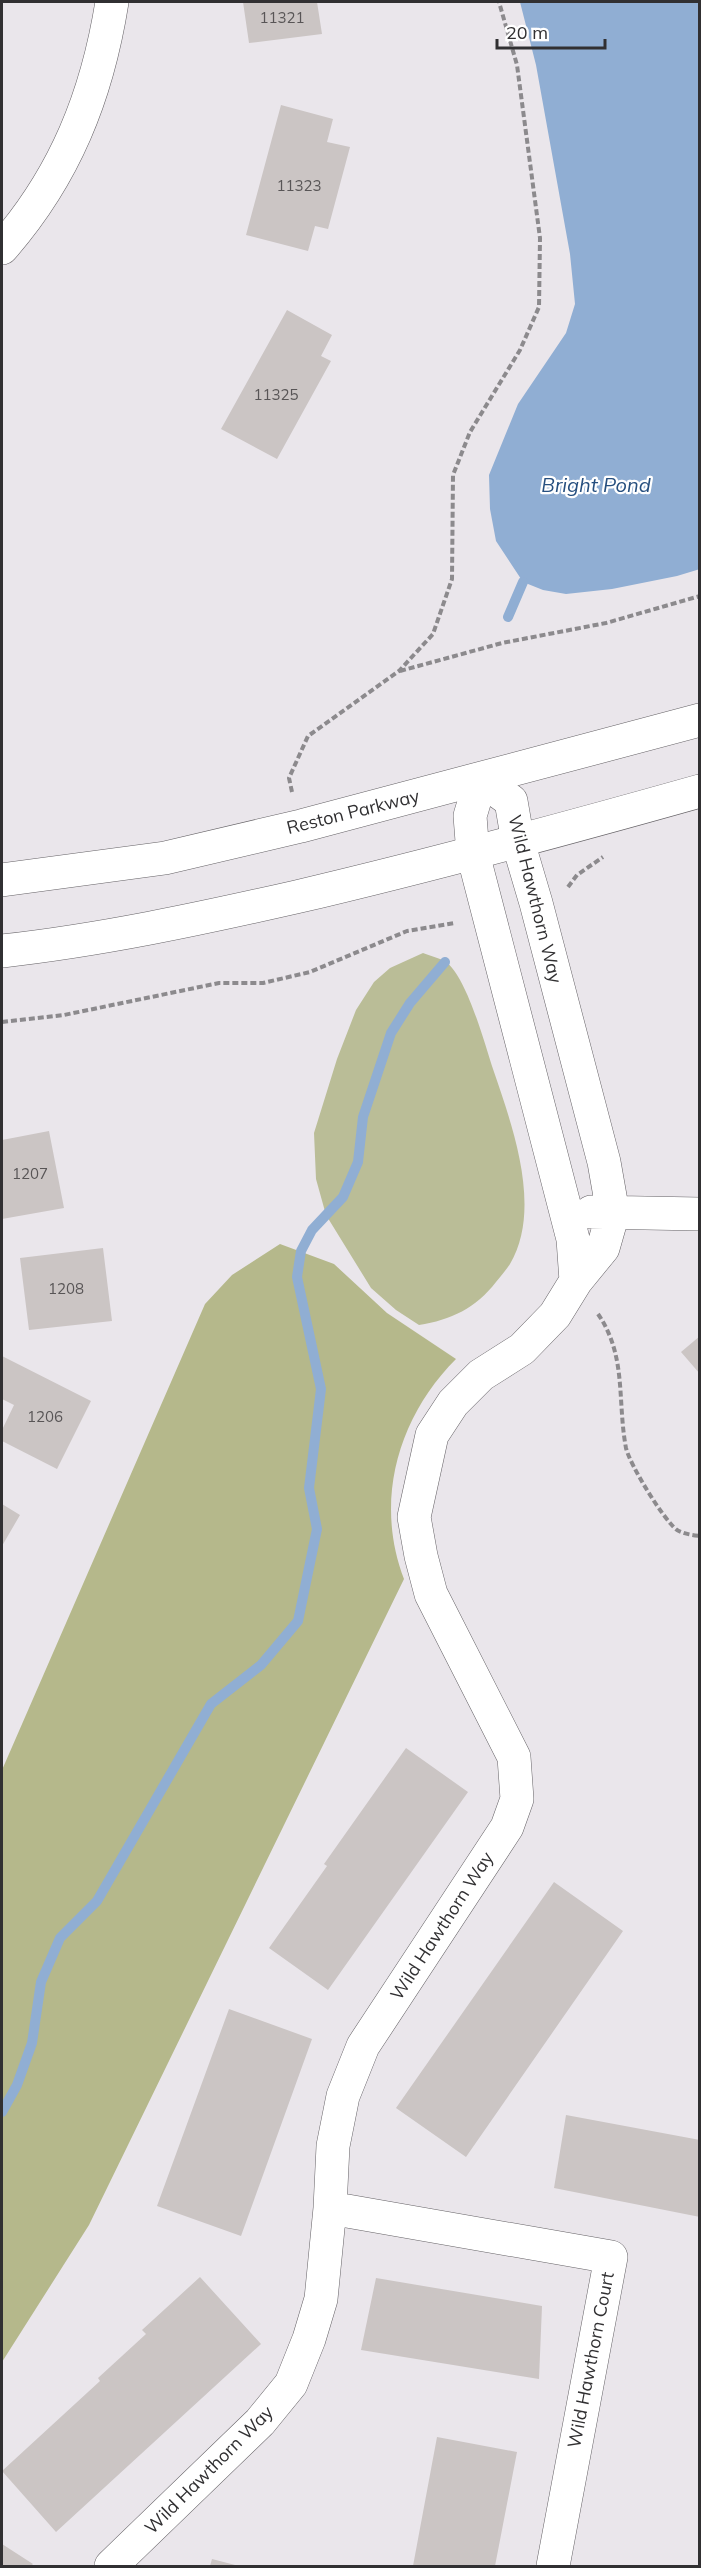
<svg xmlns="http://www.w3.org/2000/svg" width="701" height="2568" font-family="Mulish,sans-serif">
<rect width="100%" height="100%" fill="#eae6eb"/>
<path fill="#babd97" d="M423 953C430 956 439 958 445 961 467 977 484 1042 493 1069 512 1125 543 1208 510 1264 506 1270 501 1276 496 1282 476 1308 451 1320 419 1325L396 1310 371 1288 326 1215 316 1179 314 1133 337 1059 356 1010 374 982 390 968Z"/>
<path fill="#b5b88b" d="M280 1244 334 1264 387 1313 456 1359C398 1417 374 1501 404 1579L89 2225 2 2362V1770L205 1304 232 1275Z"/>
<path fill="#90aed3" d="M520 2H699L700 569 677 576 612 589 566 594 543 590 523 582 496 541 490 509 489 475 518 404 566 333 575 304 570 254 536 65Z"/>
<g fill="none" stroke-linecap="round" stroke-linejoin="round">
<path stroke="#90aed3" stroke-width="10" d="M508 617 523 582
M2 2112 17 2085 32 2043 41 1982 60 1938 97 1901 211 1704 261 1665 298 1621 317 1529 309 1488 321 1389 297 1277 301 1251 312 1230 343 1197 358 1162 363 1117 391 1033 410 1003 445 962"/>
</g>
<path fill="#cbc5c4" d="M243 2H317L322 34 249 43Z
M281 105 333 119 327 142 350 147 328 229 315 226 308 251 246 235Z
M287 310 332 335 321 356 331 361 277 459 221 429Z
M49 1131 64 1208 2 1219V1140Z
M103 1248 112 1321 29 1330 20 1258Z
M700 1336V1374L681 1352Z
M2 1356 91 1401 57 1469 2 1441V1430L14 1405 2 1399Z
M2 1504 20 1515 2 1546Z
M406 1748 468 1792 328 1990 269 1948 327 1866 324 1864Z
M554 1882 623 1931 466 2157 396 2108Z
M229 2009 312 2039 241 2236 157 2206Z
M566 2115 700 2140V2217L554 2188Z
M200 2277 261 2344 56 2532 2 2471 100 2381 98 2378 146 2334 142 2330Z
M376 2278 542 2306 539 2379 361 2350Z
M437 2437 517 2452 495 2566H413Z
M2 2544 33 2564 31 2566H2Z
M212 2559 239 2566H210Z"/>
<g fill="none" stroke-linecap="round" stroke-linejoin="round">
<g stroke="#656266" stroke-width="34">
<path id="minor" d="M2 248C65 176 97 96 112 2
M591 1212 700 1214
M330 2208 611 2257 553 2566
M111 2566 260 2422 291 2384 309 2339 321 2299 330 2208 333 2146 343 2096 363 2046 507 1827 517 1799 514 1757 431 1594 421 1556 414 1517 432 1435 453 1403 481 1375 522 1349 555 1315 576 1281 603 1248 613 1213 604 1162 536 903 518 842 511 801 481 779 470 816 473 854 573 1239 576 1281"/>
</g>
<g stroke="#656266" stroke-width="34">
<path id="major" d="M2 880 165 858 301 826 700 720
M2 951C101 940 199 919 296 897 432 865 565 829 700 791"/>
</g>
<path stroke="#8c8a8d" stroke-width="4" stroke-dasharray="6 3" stroke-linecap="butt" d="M400 671 502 643 606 623 700 596
M292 792 289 778 308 736 399 671 433 634 452 579 453 475 470 432 520 350 539 307 540 238 517 65 499 2
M568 887 577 875 603 857
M2 1022 64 1015 219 983H263L310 972 407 931 455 923
M598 1314C627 1356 617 1401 626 1448 630 1465 663 1519 677 1530 684 1534 692 1535 700 1536"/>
<use href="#minor" stroke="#fff" stroke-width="33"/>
<use href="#major" stroke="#fff" stroke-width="33"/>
</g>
<g text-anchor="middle" stroke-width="4.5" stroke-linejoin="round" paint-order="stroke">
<g font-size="15" fill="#585556">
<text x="282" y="23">11321</text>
<text x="299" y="191">11323</text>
<text x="276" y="400">11325</text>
<text x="30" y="1179">1207</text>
<text x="66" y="1294">1208</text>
<text x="45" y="1422">1206</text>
</g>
<g font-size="18" fill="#313032" stroke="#fff">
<text transform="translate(353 812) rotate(-14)" y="6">Reston Parkway</text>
<text transform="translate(535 899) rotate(76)" y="6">Wild Hawthorn Way</text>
<text transform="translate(442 1926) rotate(-57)" y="6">Wild Hawthorn Way</text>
<text transform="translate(591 2360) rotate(-79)" y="6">Wild Hawthorn Court</text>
<text transform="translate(209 2470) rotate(-45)" y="6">Wild Hawthorn Way</text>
</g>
<g font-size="20" font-style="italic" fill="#264f7f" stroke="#fff">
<text x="596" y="492">Bright Pond</text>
</g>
</g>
<rect width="701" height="2568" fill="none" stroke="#313032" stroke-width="6"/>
<path d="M497 39v9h108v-9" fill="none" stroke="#313032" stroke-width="3"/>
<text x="506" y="39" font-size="18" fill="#313032" stroke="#ffffff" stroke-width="4.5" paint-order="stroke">20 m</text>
</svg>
